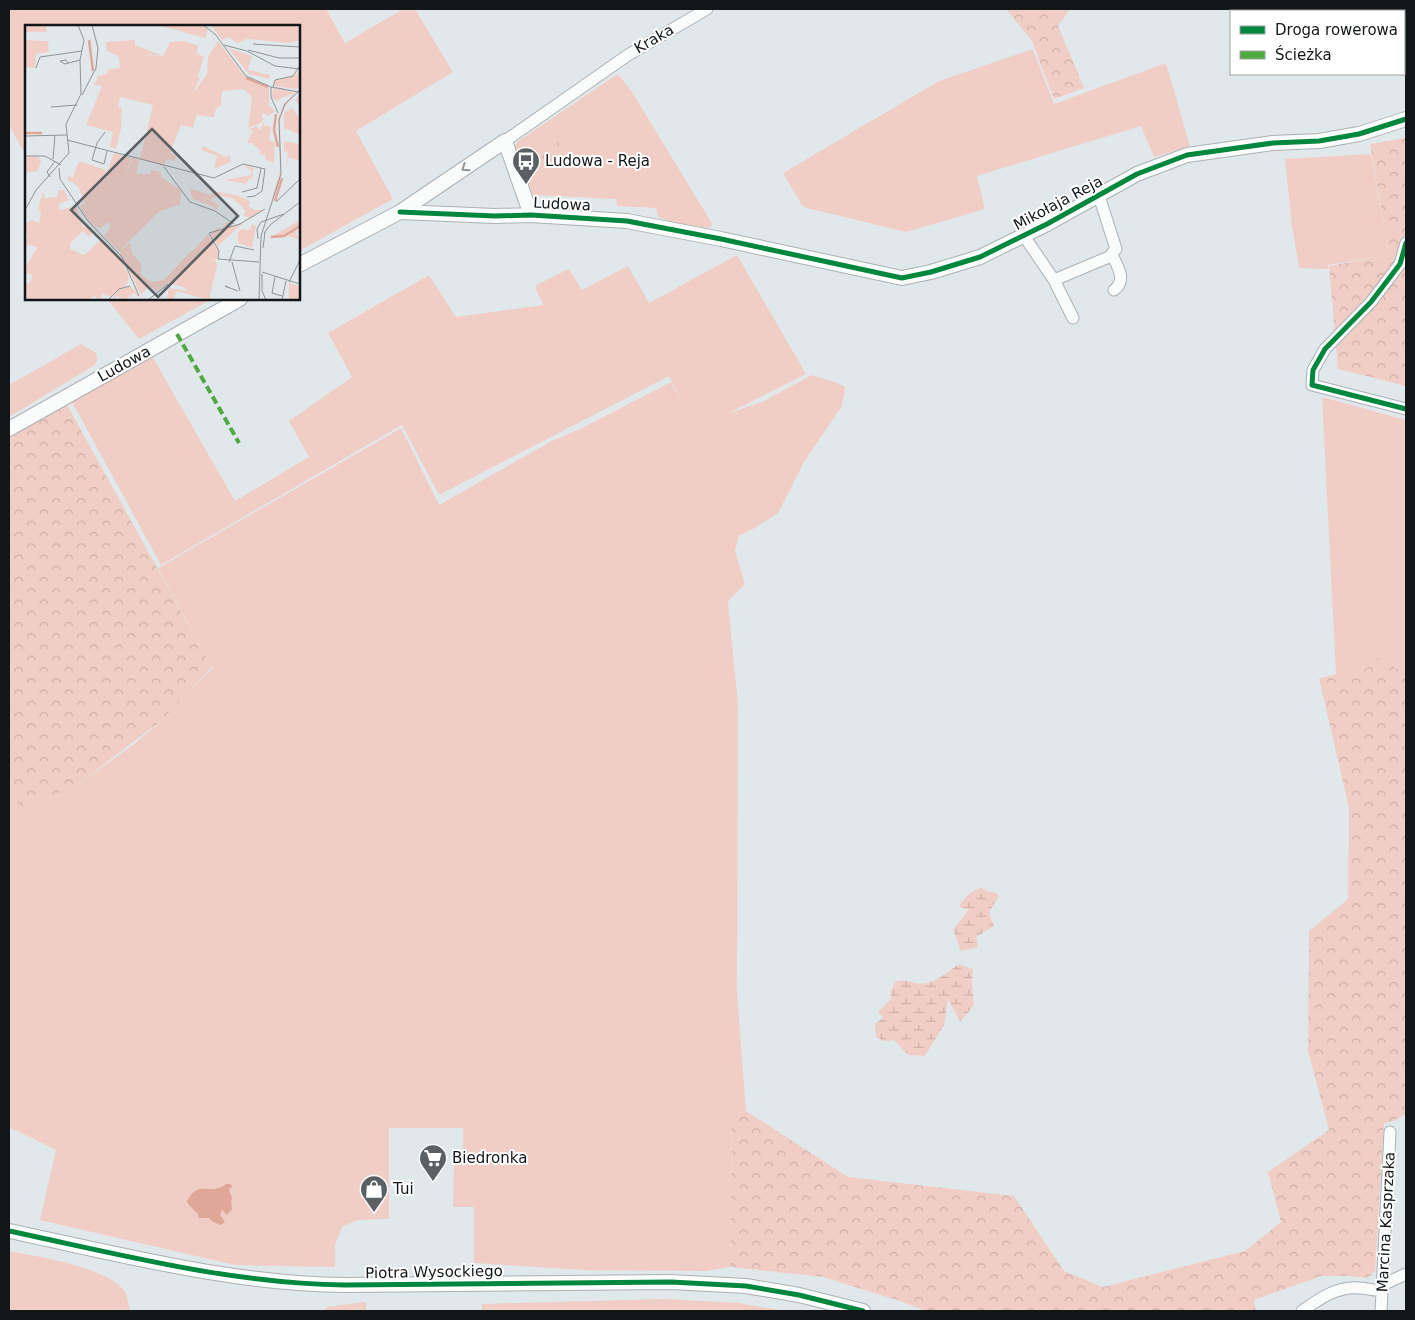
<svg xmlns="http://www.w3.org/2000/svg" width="1415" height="1320" font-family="'DejaVu Sans',sans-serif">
<defs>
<pattern id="forest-crowns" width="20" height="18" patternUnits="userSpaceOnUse" patternTransform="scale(1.25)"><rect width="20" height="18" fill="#f1cec5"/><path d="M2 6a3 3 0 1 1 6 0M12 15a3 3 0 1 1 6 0" fill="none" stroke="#ceb0a9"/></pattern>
<pattern id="wetland-marsh" width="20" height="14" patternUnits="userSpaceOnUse" patternTransform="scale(1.25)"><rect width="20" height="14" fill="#f1cec5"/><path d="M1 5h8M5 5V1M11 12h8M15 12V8" fill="none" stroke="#ceb0a9"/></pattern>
<pattern id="park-tufts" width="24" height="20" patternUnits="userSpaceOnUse" patternTransform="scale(1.25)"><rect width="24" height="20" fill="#f1cec5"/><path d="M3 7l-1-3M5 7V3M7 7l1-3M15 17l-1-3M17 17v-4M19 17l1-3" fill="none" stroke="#ceb0a9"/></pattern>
</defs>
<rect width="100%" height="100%" fill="#e1e8ec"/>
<path fill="#f1cec5" d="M9 9H326L345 43 403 9H415L453 72 356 131 393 199 299 251V26H26V156L9 125Z
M1033 49 1054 104 1166 63 1190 146 1154 157 1141 126 977 176 985 209 906 232 803 207 783 173 939 81Z
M616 75H619L632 92 710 220 712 224 710 228 680 225 658 217 656 208 617 206 616 199 533 195 522 167 539 160 537 154 518 162 514 149 517 142Z
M1371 154 1389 255 1328 265V269L1299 268 1292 226 1285 159Z
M737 255 806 374 729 413 762 402 812 375 837 383 845 387 842 406 804 462 778 513 753 529 739 536 735 551 745 584 728 601 738 706 737 992 746 1111 732 1114 730 1267 706 1271 584 1270 474 1263V1207H453L454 1158H463V1128H389V1219L357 1220 342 1227 335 1245V1267L235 1265 40 1220 56 1150 9 1127V786L77 785 134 744 164 718 189 691 214 667H212L158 568 401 428 439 505 550 442 582 428 671 382 684 405 669 376 439 495 402 425 161 565 71 400 152 356 235 501 309 457 289 421 352 377 328 333 429 275 456 317 543 305 535 286 569 269 582 290 628 266 649 303Z
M107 299H212L139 339Z
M81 344 96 353 97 360 95 365 9 417V385Z
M1322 397 1406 420V663L1396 669 1375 660 1367 668 1336 675Z
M9 1251C36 1256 111 1268 125 1292 128 1297 129 1306 130 1311H9Z
M664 1299 739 1303 784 1311H482V1304Z
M366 1302V1311H324L327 1307Z"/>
<path fill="url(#forest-crowns)" d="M1006 9H1070L1058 26 1084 88 1054 99 1032 41Z
M1406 138V386L1338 369 1329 266 1389 255 1370 144Z
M66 403 212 667 163 719 77 785 21 809 9 786V436Z
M1381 657 1396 669 1406 663V1115H1403L1394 1121 1384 1123 1375 1271 1368 1278 1352 1276H1321L1254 1300 1256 1311H926L900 1301 823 1277 730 1267 732 1114 746 1111 848 1177 1014 1196 1064 1271 1103 1287 1245 1251 1281 1222 1268 1172 1329 1130 1308 1051 1309 931 1348 899 1349 808 1319 678 1367 668 1375 660Z"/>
<path fill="url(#wetland-marsh)" d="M981 887 988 892H995L999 896 989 912 994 926 976 937 978 947 961 951 953 930 969 909 961 908 959 905 969 894Z
M959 964 973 969 972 984 974 1005 960 1022 948 998 944 1025 925 1056 908 1055 894 1040 884 1041 876 1037 875 1024 883 1018 878 1012 891 999V991L895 982C904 979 906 981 915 983 932 987 946 973 959 964Z"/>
<path fill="url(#park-tufts)" d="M557 140 564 159 544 166 537 148Z"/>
<path fill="#e0a798" d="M226 1184H230L233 1187 230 1188 229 1190 232 1198 231 1201 232 1209 227 1215 222 1210 220 1215 225 1222 221 1225 213 1222 209 1218H199L197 1212H195C193 1207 189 1207 187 1201 199 1178 210 1197 226 1184Z"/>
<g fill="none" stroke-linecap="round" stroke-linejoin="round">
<g stroke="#acb1b4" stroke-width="13">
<path id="minor" d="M505 141 628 55 707 9
M1024 236 1054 280 1073 318
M1406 243 1400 264 1371 302 1325 349 1313 370 1312 385 1406 409
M1112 255C1118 267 1127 280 1114 290
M1054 280 1109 257 1116 249 1099 196
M1382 1285 1406 1274
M1302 1311C1319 1299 1337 1286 1359 1288 1367 1288 1373 1291 1382 1290
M1381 1311 1390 1132"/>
</g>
<g stroke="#acb1b4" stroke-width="16">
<path id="tertiary" d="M400 212 495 216 531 215 627 221 721 239 902 278 931 272 980 257 1047 224 1137 174 1187 155 1273 143 1319 141 1359 134 1406 119
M299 265 400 212 505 141 531 215
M9 429 240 299
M9 1231C119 1254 232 1284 345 1285L671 1282 746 1286 799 1295 863 1311"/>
</g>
<use href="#minor" stroke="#fafcfc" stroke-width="11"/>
<use href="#tertiary" stroke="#fafcfc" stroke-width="14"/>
<path stroke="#51a942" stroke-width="4" stroke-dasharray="8 4" stroke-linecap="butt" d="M177 334 239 443"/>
<g stroke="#fff" stroke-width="8">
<path id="cycleway" d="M400 212 495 216 531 215 627 221 721 239 902 278 931 272 980 257 1047 224 1137 174 1187 155 1273 143 1319 141 1359 134 1406 119
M1406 243 1400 264 1371 302 1325 349 1313 370 1312 385 1406 409
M9 1231C119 1254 232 1284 345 1285L671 1282 746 1286 799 1295 863 1311"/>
</g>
<use href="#cycleway" stroke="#00873e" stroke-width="5"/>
</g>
<defs><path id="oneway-chevron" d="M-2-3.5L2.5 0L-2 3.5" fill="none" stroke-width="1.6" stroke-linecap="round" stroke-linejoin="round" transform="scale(1.25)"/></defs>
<use stroke="#929496" href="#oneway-chevron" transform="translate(465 168) rotate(146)"/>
<defs>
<g id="bus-pin" transform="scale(1.4375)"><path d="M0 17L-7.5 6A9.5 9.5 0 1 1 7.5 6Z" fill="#5a6063" stroke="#fff"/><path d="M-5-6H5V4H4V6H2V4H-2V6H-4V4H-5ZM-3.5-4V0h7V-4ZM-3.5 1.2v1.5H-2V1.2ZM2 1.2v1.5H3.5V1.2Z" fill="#fff"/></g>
<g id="supermarket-pin" transform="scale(1.4375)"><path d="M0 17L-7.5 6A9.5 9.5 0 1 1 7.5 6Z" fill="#5a6063" stroke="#fff"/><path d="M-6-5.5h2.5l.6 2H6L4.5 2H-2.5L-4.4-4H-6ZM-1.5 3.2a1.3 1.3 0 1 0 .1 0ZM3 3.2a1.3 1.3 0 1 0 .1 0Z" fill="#fff"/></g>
<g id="shop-pin" transform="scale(1.4375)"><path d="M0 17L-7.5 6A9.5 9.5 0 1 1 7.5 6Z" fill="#5a6063" stroke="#fff"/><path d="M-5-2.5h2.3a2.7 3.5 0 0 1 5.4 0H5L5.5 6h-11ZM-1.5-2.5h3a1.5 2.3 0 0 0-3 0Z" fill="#fff"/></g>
</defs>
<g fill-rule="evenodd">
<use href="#bus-pin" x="526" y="161"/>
<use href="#supermarket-pin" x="433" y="1158"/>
<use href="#shop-pin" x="374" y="1189"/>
</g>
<g text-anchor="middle" stroke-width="4" stroke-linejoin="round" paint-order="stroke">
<g font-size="15" fill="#121619" stroke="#fff">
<text transform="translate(654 39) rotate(-30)" y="5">Kraka</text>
<text transform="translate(1058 203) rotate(-28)" y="5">Mikołaja Reja</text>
<text transform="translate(562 204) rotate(3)" y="5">Ludowa</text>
<text transform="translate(124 364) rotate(-29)" y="5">Ludowa</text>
<text transform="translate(1386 1222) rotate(-87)" y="5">Marcina Kasprzaka</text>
<text transform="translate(434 1272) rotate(-1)" y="5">Piotra Wysockiego</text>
</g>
<g font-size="15" fill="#121619" stroke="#fff" text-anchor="start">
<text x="545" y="166">Ludowa - Reja</text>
<text x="452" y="1163">Biedronka</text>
<text x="393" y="1194">Tui</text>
</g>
</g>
<g transform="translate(25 25)">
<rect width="275" height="275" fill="#e1e8ec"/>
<path d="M133 0H175L183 4 180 13ZM110 15V20L138 31 123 29 146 45 143 57 170 66 182 49 183 32 193 16 223 55 244 63V80L250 86 244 91 238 88 236 92 239 94 234 99 223 103 227 74 224 69 219 64 197 66 196 81 191 83 189 92 172 90 168 103 156 100 145 128 152 130 150 136 141 134 139 141 115 134 128 80 95 72 93 82 97 83 96 103 91 124 85 122 88 107 61 100 77 61 69 60 73 51 81 49 84 44 95 43 94 32 82 26 81 17ZM203 23 227 31 223 45 245 50 244 54 224 49ZM275 45V61L271 64 249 61 250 55 269 51ZM249 63 275 68V81L270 76 274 69 271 67 255 89 256 145 255 154 253 162 245 180 255 145 253 92 258 80 270 67 251 76 246 71ZM267 83 275 93V110L259 103V88ZM1 131H13L16 136 13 146 0 148ZM107 133 114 135 111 149H125L126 145 136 147V152L156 165 155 180 135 186 94 226 79 211 86 201 82 197 76 203 70 202 64 196 55 181 60 178 53 161 42 154 44 151 48 153 54 136 81 145 79 155 99 158ZM164 163 187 170 185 175 194 180 191 186 189 182 168 174ZM34 165H39L44 175 33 179 35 185 51 181 58 201 70 206 64 212 58 206 45 218V224L59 230 77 214 97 236 104 252 102 259 85 272 77 269 75 275 69 271 62 275H0V258L4 259 8 250 0 247V243L12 223 3 219 0 223 3 209 0 207V199L6 195 14 198 16 187 13 185 18 166 20 173 32 172ZM227 199 231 201 227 223 213 218V208L216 204 224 205ZM183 209 194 227 191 235 167 227ZM104 261 108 263 117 275 109 268 100 275 92 271 87 274 93 265Z" fill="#f1cec5"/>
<path d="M0 0H21L22 7H0ZM186 0H275V15L264 18 222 14 212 18 203 12 197 15ZM103 29 138 31 175 53 169 66 143 57 145 46 142 44 137 49 108 45 102 38ZM239 96V102L243 100 246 104 244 115 250 118 249 138 240 134V130L234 129 236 126 227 118H222L228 106 224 105 231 101 235 105ZM259 116 275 119V136L263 132 262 141H261L263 126 259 127ZM178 121 201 132 205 130 206 137 189 144 192 131 176 125ZM89 128 106 133 99 158 79 155ZM218 140 229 143 227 155 225 152 221 159 200 155 226 150 227 146ZM188 166 211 170 225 176 224 181 229 185H238L224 193 218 190 221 186 209 174 193 170 185 175ZM275 195V203L270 208 275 215 264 211 244 213ZM220 196 193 221 186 209 192 202 196 205 202 197 208 201ZM105 218 107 228 116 239V250L126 257 139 255 166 226 190 235 192 240 184 275 151 266 149 275H142L144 263 162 266 159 262 143 258 132 266 124 261 116 270 94 226ZM264 258 275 261V275H264Z" fill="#f1cec5"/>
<path d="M0 15 23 16 24 27 11 29 10 43 0 42ZM159 16 174 21 171 28 179 32 171 56 146 45V35L138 31 145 17Z" fill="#f1cec5"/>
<path fill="none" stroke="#e0a798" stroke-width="2.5" d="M64 15 68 46M221 53 243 62M251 89 249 105 253 122M0 108H17M250 176 257 153M246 212 259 211 275 201"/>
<path fill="none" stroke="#8e9498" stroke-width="1" d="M178 0 190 9 221 51 246 62M228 19 275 22M199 20 222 26 250 41 275 44M223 25 254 33H275M43 38 41 35 35 36 40 39 55 35M11 43 15 32 57 26M248 62 250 55 268 51 274 42M257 64 274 67M57 70 71 43 73 23 67 0M26 82 52 80M253 88 246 72V62L258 64M80 107 72 118 67 135 79 139 82 126M0 111 42 110M42 115 189 153 218 139 240 144 237 166 230 171 222 172M0 131H20L36 140M28 134 30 110M139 142 165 177 190 186 209 199M34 143 35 154 63 196 97 232 114 271M25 152 22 147 30 136M217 167 232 163 236 143M251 177 275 154M0 185 11 165 44 128 41 99 56 69 55 35 59 15 53 0M239 208 245 200 275 177M233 214 232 204 236 197 259 189M238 223 240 207M204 237 210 221 229 225M207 237 215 266M234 237 193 234 194 226 184 208 215 199 240 184M237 247 275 259M237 249V266L241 275M250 252 247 268 257 271M264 257 275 235M204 263 200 261 213 266M83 275 94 264 105 261M123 275 143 259M234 275 236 211 256 149 254 95 260 79 275 65M257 275 261 256"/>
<path fill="#5a6063" fill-opacity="0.15" stroke="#5a6063" stroke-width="2.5" d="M127 104 213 191 133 272 46 185Z"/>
<rect width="275" height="275" fill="none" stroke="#121619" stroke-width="2.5"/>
</g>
<rect width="1415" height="1320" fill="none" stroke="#121619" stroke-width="20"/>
<rect x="1230" y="10" width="175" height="65" fill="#ffffff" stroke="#a0a2a3"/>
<rect x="1240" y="26" width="25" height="8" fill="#00873e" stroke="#a0a2a3"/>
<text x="1275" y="35" font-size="15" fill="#121619">Droga rowerowa</text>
<rect x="1240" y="51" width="25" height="8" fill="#51a942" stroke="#a0a2a3"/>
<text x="1275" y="60" font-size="15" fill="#121619">Ścieżka</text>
</svg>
